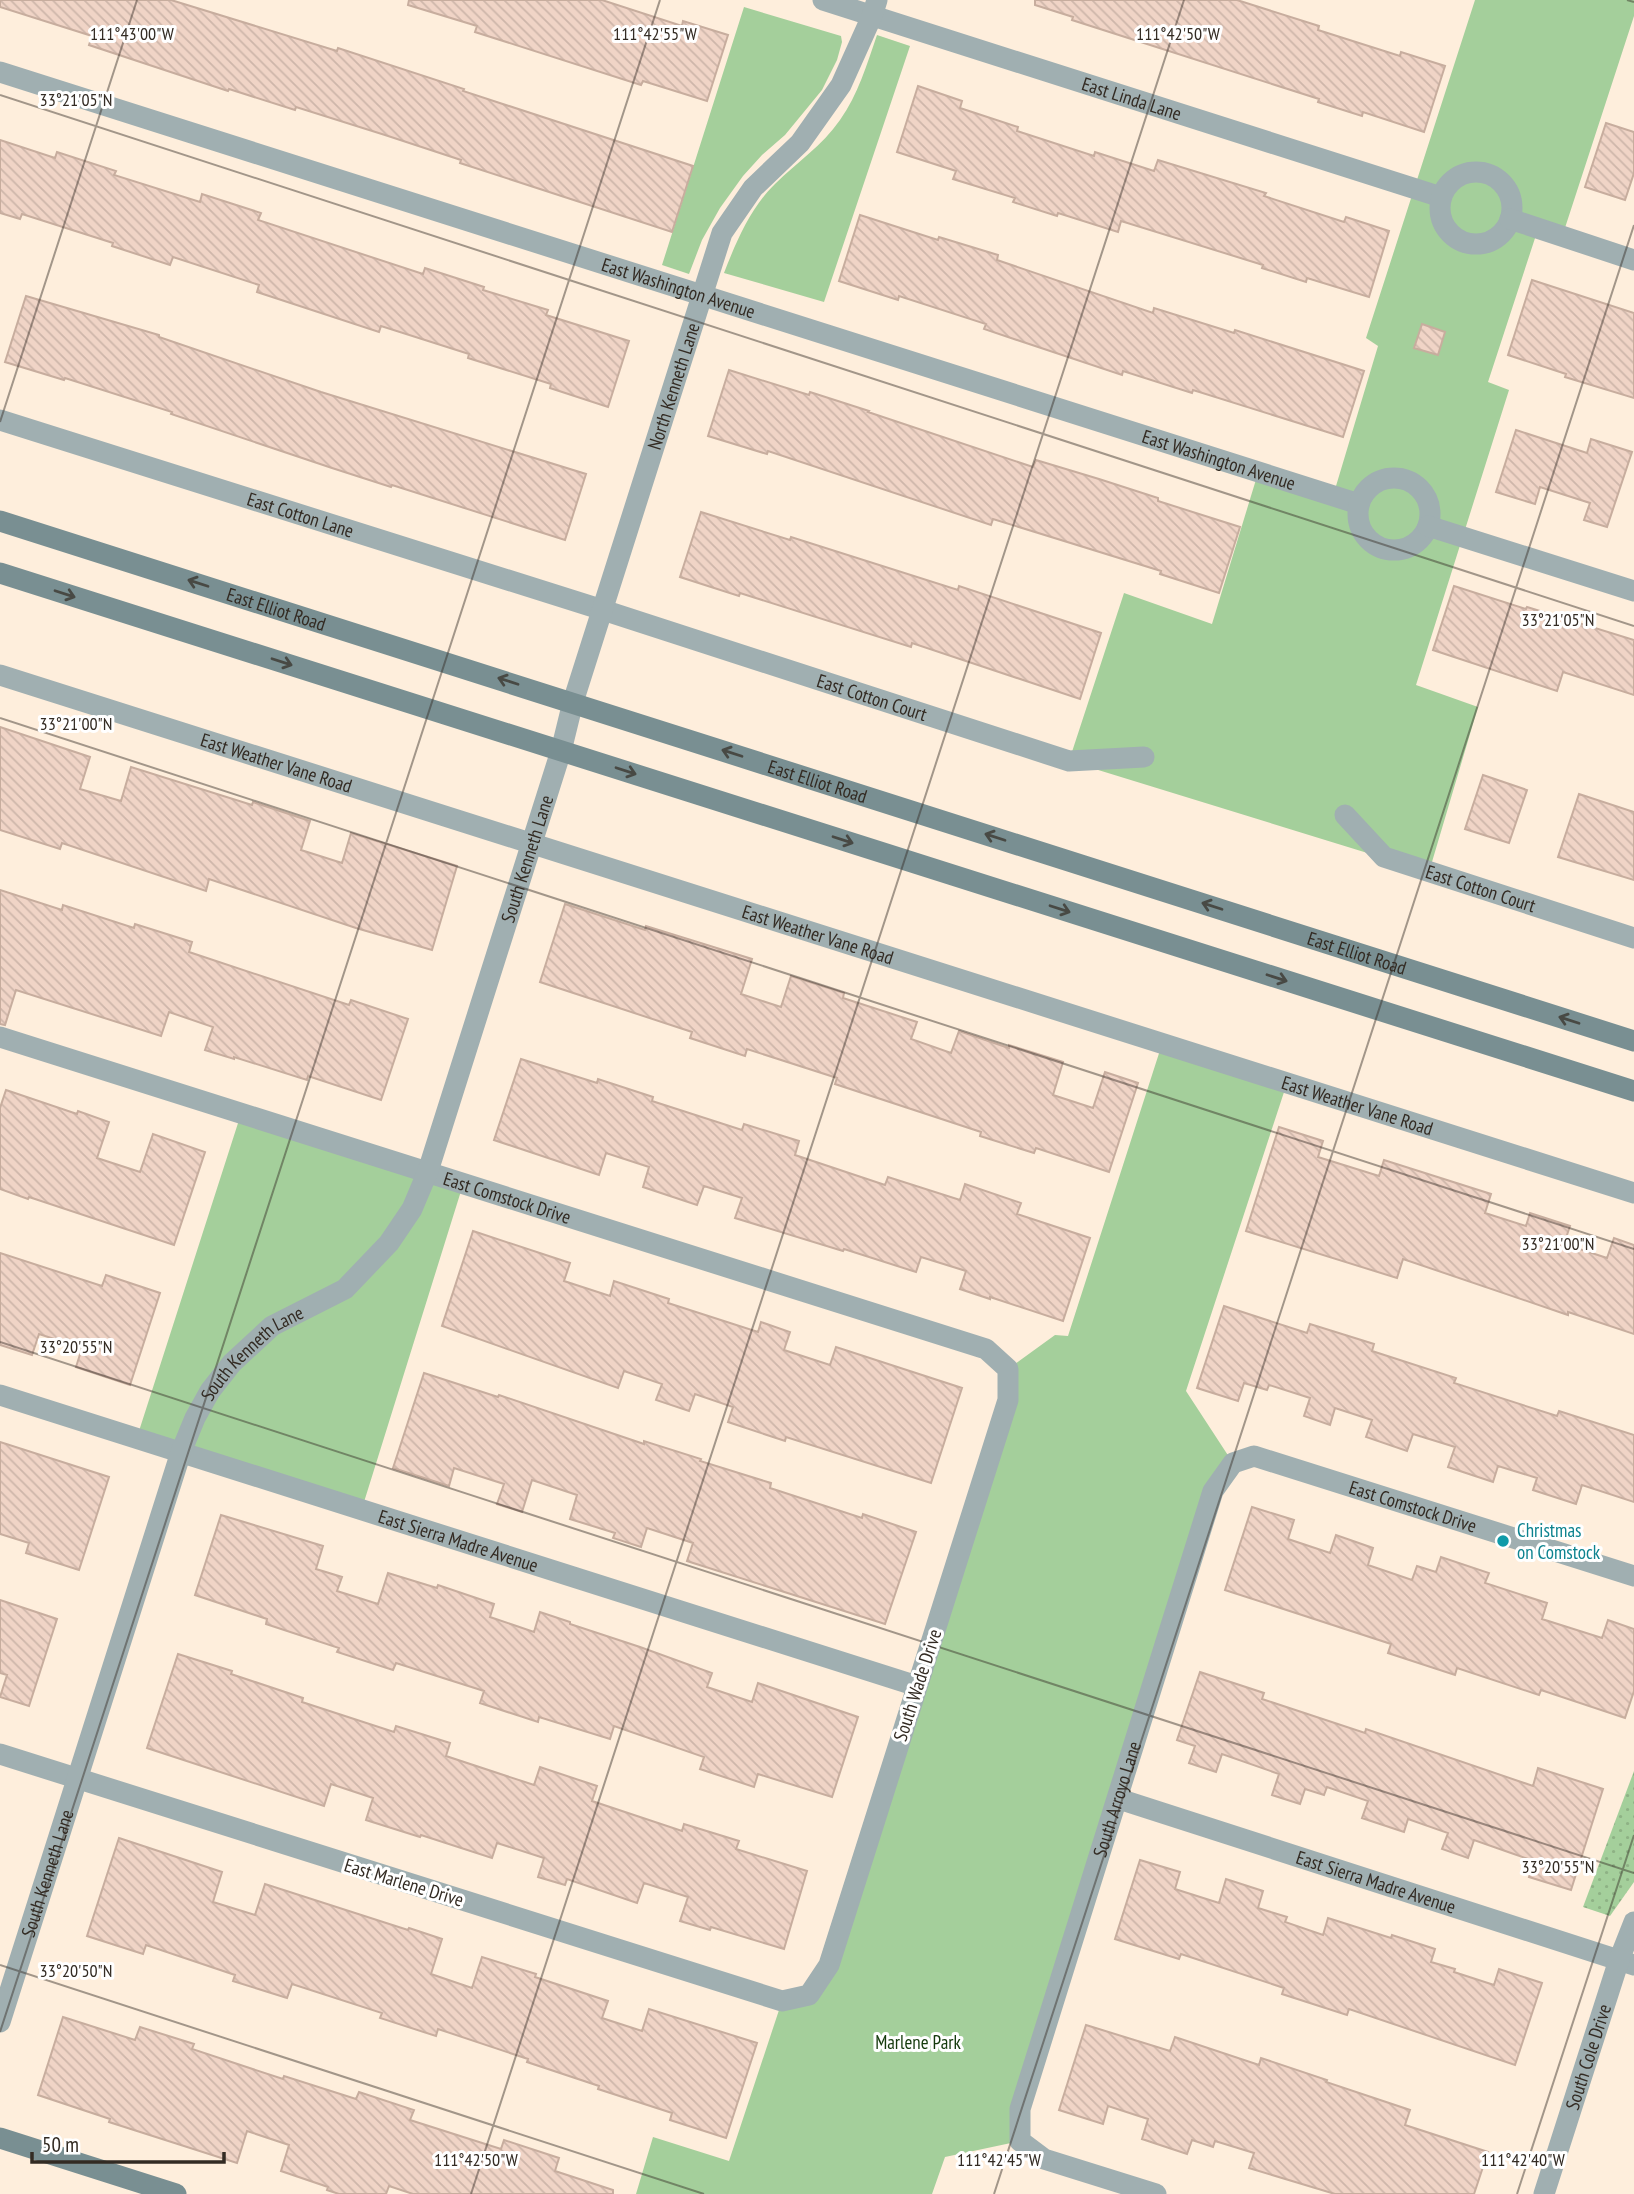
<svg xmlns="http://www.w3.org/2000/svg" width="1634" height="2194" font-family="'PT Sans Narrow',sans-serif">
<defs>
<pattern id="grass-dots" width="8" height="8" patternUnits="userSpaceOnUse" patternTransform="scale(1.75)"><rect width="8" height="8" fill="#a4cf9b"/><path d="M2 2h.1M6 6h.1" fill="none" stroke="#8eb285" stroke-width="1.8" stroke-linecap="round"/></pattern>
<pattern id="building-back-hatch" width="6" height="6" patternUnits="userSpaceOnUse" patternTransform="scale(1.75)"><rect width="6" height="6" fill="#f0d4c6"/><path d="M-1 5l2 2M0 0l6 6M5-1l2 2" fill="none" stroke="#ceb6aa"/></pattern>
</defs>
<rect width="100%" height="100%" fill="#feeedc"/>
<path fill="url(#grass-dots)" d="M1634 1771V1882L1610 1916 1583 1907Z"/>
<path fill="#a4cf9b" d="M1475 0H1634V16L1562 237 1538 229 1488 382 1509 390 1416 685 1478 707 1429 872 1069 761 1124 593 1212 624 1258 473 1333 496 1378 346 1366 338Z
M744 7 841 36 842 42 837 60 822 90 785 135 762 155 743 176 720 208 702 240 689 274 662 265Z
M877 35 910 46 824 302 724 273C736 242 751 207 775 184 797 162 822 146 840 120 858 95 867 64 877 35Z
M1162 1044 1287 1083 1186 1391 1233 1463 1213 1491 1020 2141 945 2157 932 2194H636L653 2137 729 2161 782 2001 809 1995 1008 1369 1055 1335 1068 1336Z
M239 1120 461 1191 364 1502 139 1431Z"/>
<path fill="url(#building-back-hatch)" stroke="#c7ad9e" stroke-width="2" d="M0 0H171L337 51 338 48 464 89 463 91 693 166 672 232 460 163 461 160 385 135 296 107 295 110 229 89 228 91 89 45 92 36 0 7Z
M409 0H602L682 26 683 21 728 35 707 101 643 81 641 85 475 32 477 26 408 5Z
M1035 0H1237L1319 26 1318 30 1400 56 1401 52 1445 66 1424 132 1363 112 1362 116 1318 102 1319 99 1072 20 1073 17 1035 5Z
M918 86 962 101 960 108 1018 127 1017 131 1094 156 1095 152 1154 171 1158 160 1266 193 1264 196 1344 222 1346 217 1389 231 1369 297 1307 278 1306 282 1262 268 1263 265 1121 221 1118 232 1058 213 1057 216 1013 202 1015 198 953 179 956 171 897 152Z
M1606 123 1634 132V173L1625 200 1585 187Z
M0 140 55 158 57 152 116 171 114 175 200 202 202 194 261 213 258 220 423 274 425 268 484 287 483 290 548 310 546 315 629 341 608 407 550 388 551 384 468 358 469 354 381 326 379 332 257 292 259 285 173 257 170 265 112 246 113 243 22 214 20 219 0 213Z
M860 215 938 240 939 237 998 255 997 260 1153 313 1154 308 1234 333 1235 330 1364 371 1343 437 1193 390 1192 393 1123 371 1122 375 984 329 986 324 899 296 898 300 839 281Z
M1532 280 1634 313V398L1565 377 1566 374 1508 355Z
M26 296 159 335V337L321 392 586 474 565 540 392 485 391 487 332 468 171 414 172 412 65 378 64 380 5 362Z
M1422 324 1445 332 1438 355 1414 348Z
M729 370 809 395 810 392 869 411 868 412 1033 467 1036 460 1099 479 1158 498V501L1240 527 1219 593 1160 574 1161 571 993 519 991 525 768 451 767 454 708 436Z
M1516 430 1587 453 1591 439 1632 452 1607 527 1584 520 1590 503 1540 487 1535 504 1496 492Z
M701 512 790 540 791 537 958 590 959 586 1101 633 1080 699 912 643 911 647 740 593 739 596 680 577Z
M1454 586 1526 609 1527 607 1634 640V695L1563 672 1557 691 1433 650Z
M0 727 90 757 80 789 121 801 131 767 252 805 253 802 310 821 301 850 342 863 351 833 457 866 432 950 356 928 209 879 206 891 62 843 60 849 0 830Z
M1483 775 1527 790 1509 843 1465 829Z
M1579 794 1634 812V880L1558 857Z
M0 890 62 910 63 905 134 928 135 924 192 942 189 952 349 1005 351 1000 408 1019 381 1100 308 1076 307 1080 234 1057V1059L205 1050 213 1027 169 1012 161 1036 16 990 5 1025 0 1024Z
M565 904 645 930 646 926 752 959 741 994 781 1007 791 976 844 993 843 998 917 1022 911 1039 951 1053 959 1031 1009 1048V1045L1063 1062 1053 1095 1093 1108 1105 1072 1138 1083 1109 1172 1036 1148 1034 1153 980 1136 981 1132 835 1084 837 1078 747 1049 745 1056 690 1038 692 1032 540 982Z
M521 1059 597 1083 598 1079 653 1097 652 1101 742 1130 744 1124 799 1141 795 1155 885 1185 888 1177 960 1200 965 1184 1021 1203 1017 1214 1090 1238 1063 1321 990 1297V1299L960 1289 966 1271 921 1257 916 1272 844 1249 843 1251 735 1218 742 1198 704 1186 697 1205 643 1187 649 1167 606 1153 599 1175 494 1140Z
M6 1090 77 1114 78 1111 109 1122 97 1158 140 1172 153 1134 205 1152 174 1245 29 1197 28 1199 0 1189V1108Z
M1279 1127 1323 1141 1318 1157 1379 1176 1384 1160 1491 1194 1485 1213 1526 1226 1530 1213 1570 1226 1564 1244 1607 1258 1614 1238 1634 1245V1334L1568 1312V1315L1403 1259 1397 1278 1246 1231Z
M473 1231 570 1263 564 1281 610 1296 614 1281 669 1299 668 1303 758 1332 761 1322 790 1332 784 1350 830 1365 836 1347 962 1388 931 1483 786 1437 785 1441 728 1422 733 1407 695 1394 689 1411 656 1400 662 1384 624 1371 618 1388 442 1326Z
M0 1253 102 1286 106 1275 160 1293 130 1385 76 1367 82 1348 39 1334 32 1355 0 1345Z
M1224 1306 1307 1333 1310 1324 1374 1344 1372 1351 1456 1378 1454 1383 1557 1416 1559 1411 1634 1435V1502L1582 1485 1576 1504 1533 1490 1537 1478 1498 1466 1493 1482 1448 1467 1455 1447 1413 1434 1407 1451 1366 1437 1372 1420 1335 1408 1330 1425 1304 1416 1310 1398 1269 1385 1267 1390 1244 1383 1238 1401 1197 1388Z
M424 1373 498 1397 499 1395 644 1444V1441L701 1459 700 1461 771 1483 770 1488 862 1518 863 1514 916 1532 885 1624 687 1561 693 1543 647 1528 641 1547 613 1538 615 1533 570 1519 577 1495 532 1480 522 1512 497 1504 504 1484 454 1468 449 1486 393 1468Z
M0 1442 109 1477 79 1570 26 1553 29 1543 0 1534Z
M1252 1507 1294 1520 1288 1539 1330 1553 1336 1535 1373 1548 1368 1565 1412 1580 1417 1566 1436 1572 1441 1557 1489 1573 1485 1583 1547 1603 1542 1619 1602 1638 1608 1620 1634 1629V1691L1625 1718 1541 1690 1539 1695 1457 1668 1455 1675 1388 1653 1391 1644 1225 1590Z
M221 1515 323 1546 316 1569 342 1577 337 1591 378 1604 388 1573 437 1588 438 1585 494 1604 490 1617 534 1632 540 1612 570 1622V1624L640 1647 712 1673 707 1687 752 1702 758 1683 858 1717 832 1797 758 1774 754 1787 700 1769 704 1757 614 1726 610 1739 539 1717 538 1722 480 1703 484 1691 396 1663 393 1670 337 1652 339 1648 266 1624 267 1619 195 1595Z
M0 1600 57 1619 29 1706 0 1697 7 1675 0 1673Z
M178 1654 232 1671 231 1674 303 1698 302 1702 394 1732 396 1726 450 1743 446 1756 534 1785 540 1767 597 1786 592 1801 682 1831 684 1824 739 1841 736 1849 807 1871 784 1949 711 1927 710 1930 680 1921 688 1897 644 1883 637 1903 567 1879 565 1885 538 1877 544 1858 497 1843 492 1858 421 1835 420 1837 366 1820 373 1798 331 1784 324 1806 147 1748Z
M1200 1672 1264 1693 1262 1699 1365 1733 1366 1729 1533 1786 1538 1768 1603 1789 1571 1890 1529 1877 1534 1861 1511 1853 1474 1840 1468 1858 1442 1849 1448 1833 1408 1819 1404 1832 1362 1818 1368 1801 1327 1787 1324 1795 1305 1789 1300 1804 1272 1795 1279 1774 1222 1754 1216 1772 1189 1763 1195 1746 1177 1740Z
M119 1838 222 1872 213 1902 255 1915 265 1884 408 1930 409 1928 442 1939 431 1974 472 1988 482 1957 536 1974 535 1977 608 2001 602 2018 642 2031 649 2009 757 2043 726 2138 670 2120 672 2113 598 2089 599 2086 527 2062 528 2059 438 2029 436 2036 380 2018 382 2013 292 1984 287 1998 233 1981 235 1975 146 1945 143 1954 87 1936Z
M1140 1860 1180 1872 1175 1889 1219 1903 1226 1879 1263 1891 1258 1908 1287 1917 1285 1922 1323 1935 1328 1918 1391 1938 1392 1935 1435 1949 1431 1962 1455 1969 1454 1972 1494 1985 1499 1969 1542 1983 1515 2065 1349 2009 1347 2015 1282 1994 1284 1988 1181 1954 1179 1959 1115 1939Z
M63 2017 135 2040 140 2027 194 2044 192 2049 283 2079 284 2076 356 2099 359 2092 414 2110 410 2120 501 2149 504 2140 559 2158 555 2171 613 2190V2194H413L389 2186 386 2194H339L327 2190 328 2187 281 2171 289 2145 247 2131 237 2163 109 2122 110 2119 38 2095Z
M1086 2025 1170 2051 1175 2037 1259 2065 1261 2058 1327 2080 1326 2082 1410 2110 1405 2125 1488 2152 1474 2194H1335L1249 2168 1254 2153 1215 2141 1213 2147 1192 2140 1187 2154 1142 2139 1148 2119 1108 2106 1103 2124 1059 2110Z"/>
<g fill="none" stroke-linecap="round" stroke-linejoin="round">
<g stroke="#a0afb1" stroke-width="21">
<path id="s1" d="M823 0 1441 197"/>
<path id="s2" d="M0 72 1359 504"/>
<circle cx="1476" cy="208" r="36"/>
<path d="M1510 219 1634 260"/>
<path id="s3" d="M0 420 603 610 1069 761 1144 757"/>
<circle cx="1394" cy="514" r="36"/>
<path d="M1428 526 1634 591"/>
<path id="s4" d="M0 675 1634 1193"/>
<path id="s5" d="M1345 815 1384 857 1634 938"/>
<path id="s6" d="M0 1037 986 1349 1008 1369V1400L829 1965 809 1995 782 2001 0 1754"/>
<path id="s7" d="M0 1395 917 1686"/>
<path id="s8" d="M1119 1799 1634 1965"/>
<path id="s9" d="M0 2022 181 1452 195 1418 210 1391 232 1363 272 1326 345 1289 389 1243 412 1209 428 1171 561 751 573 702 722 233 753 188 800 143 841 85 872 16 877 0"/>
<path id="s10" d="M1156 2194 1044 2159 1020 2141V2109L1213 1491 1233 1463 1254 1456 1634 1576"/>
<path id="s11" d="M1544 2194 1619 1960 1634 1922"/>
</g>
<g stroke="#798f92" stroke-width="21">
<path id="s12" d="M0 521 1634 1041"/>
<path d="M0 573 1634 1091"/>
<path d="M0 2138 176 2194"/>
</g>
</g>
<defs><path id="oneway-shaft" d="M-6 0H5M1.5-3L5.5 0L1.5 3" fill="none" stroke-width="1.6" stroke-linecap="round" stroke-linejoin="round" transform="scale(1.75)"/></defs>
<g stroke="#484944">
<use href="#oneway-shaft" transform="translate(198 583) rotate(-162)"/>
<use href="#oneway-shaft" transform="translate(65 594) rotate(18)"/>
<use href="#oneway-shaft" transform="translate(282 662) rotate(18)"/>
<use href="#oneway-shaft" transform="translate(508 681) rotate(-162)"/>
<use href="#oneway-shaft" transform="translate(732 753) rotate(-162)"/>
<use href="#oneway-shaft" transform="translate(626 771) rotate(18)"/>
<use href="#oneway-shaft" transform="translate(995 837) rotate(-162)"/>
<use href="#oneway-shaft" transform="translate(843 840) rotate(18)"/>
<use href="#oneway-shaft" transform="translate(1212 906) rotate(-162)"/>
<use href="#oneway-shaft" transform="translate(1060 909) rotate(18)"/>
<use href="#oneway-shaft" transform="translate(1277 978) rotate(18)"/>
<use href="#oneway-shaft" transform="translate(1569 1020) rotate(-162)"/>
</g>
<path fill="none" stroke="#332b23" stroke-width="2" stroke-opacity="0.45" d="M1627 0 1634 2M0 95 1634 626M0 422 137 0M0 718 1634 1249M0 1342 1634 1873M0 1965 704 2194M0 2032 660 0M471 2194 1184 0M994 2194 1634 225M1517 2194 1634 1835"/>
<circle fill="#0f9aa8" stroke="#fff" stroke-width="2.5" cx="1503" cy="1541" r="7"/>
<g text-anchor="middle" stroke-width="6" stroke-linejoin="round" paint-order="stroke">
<g font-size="19" fill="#332b23" stroke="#fff">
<text dy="7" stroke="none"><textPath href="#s1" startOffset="324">East Linda Lane</textPath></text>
<text dy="7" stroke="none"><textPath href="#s2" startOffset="712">East Washington Avenue</textPath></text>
<text dy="7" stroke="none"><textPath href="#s9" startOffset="1806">North Kenneth Lane</textPath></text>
<text dy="7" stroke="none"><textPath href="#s2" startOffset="1279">East Washington Avenue</textPath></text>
<text dy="7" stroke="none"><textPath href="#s3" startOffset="315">East Cotton Lane</textPath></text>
<text dy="7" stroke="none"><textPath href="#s12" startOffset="290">East Elliot Road</textPath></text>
<text dy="7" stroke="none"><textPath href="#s3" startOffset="915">East Cotton Court</textPath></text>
<text dy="7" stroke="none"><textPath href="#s4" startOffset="290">East Weather Vane Road</textPath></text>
<text dy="7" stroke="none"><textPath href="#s12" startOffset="858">East Elliot Road</textPath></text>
<text dy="7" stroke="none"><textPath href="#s9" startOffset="1311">South Kenneth Lane</textPath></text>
<text dy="7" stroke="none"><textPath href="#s5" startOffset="159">East Cotton Court</textPath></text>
<text dy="7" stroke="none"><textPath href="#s4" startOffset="858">East Weather Vane Road</textPath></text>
<text dy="7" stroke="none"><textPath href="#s12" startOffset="1424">East Elliot Road</textPath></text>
<text dy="7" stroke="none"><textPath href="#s4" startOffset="1424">East Weather Vane Road</textPath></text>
<text dy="7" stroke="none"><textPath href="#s6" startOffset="532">East Comstock Drive</textPath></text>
<text dy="7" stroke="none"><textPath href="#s9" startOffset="723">South Kenneth Lane</textPath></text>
<text dy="7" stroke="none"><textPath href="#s10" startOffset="1050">East Comstock Drive</textPath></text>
<text dy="7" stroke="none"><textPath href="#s7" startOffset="481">East Sierra Madre Avenue</textPath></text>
<text transform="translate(917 1685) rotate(-72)" y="7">South Wade Drive</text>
<text dy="7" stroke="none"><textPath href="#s10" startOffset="504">South Arroyo Lane</textPath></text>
<text dy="7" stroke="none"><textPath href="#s9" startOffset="156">South Kenneth Lane</textPath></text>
<text transform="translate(404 1882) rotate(17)" y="7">East Marlene Drive</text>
<text dy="7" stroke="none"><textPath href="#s8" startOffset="270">East Sierra Madre Avenue</textPath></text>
<text dy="7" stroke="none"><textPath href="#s11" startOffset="144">South Cole Drive</textPath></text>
</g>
<g font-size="19" fill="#0d838f" stroke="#fff" text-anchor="start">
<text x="1517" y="1537">Christmas<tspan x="1517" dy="22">on Comstock</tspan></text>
</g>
<g font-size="19" fill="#143a0c" stroke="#fff">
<text x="918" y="2049">Marlene Park</text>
</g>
</g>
<g font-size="18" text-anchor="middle" fill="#332b23" stroke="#fff" stroke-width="6" stroke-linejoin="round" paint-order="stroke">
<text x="132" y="40">111°43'00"W</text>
<text x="655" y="40">111°42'55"W</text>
<text x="1178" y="40">111°42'50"W</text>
<text x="76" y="106">33°21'05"N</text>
<text x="1558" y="626">33°21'05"N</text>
<text x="76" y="730">33°21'00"N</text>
<text x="1558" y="1250">33°21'00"N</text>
<text x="76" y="1353">33°20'55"N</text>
<text x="1558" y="1873">33°20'55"N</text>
<text x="76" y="1977">33°20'50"N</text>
<text x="476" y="2166">111°42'50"W</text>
<text x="999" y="2166">111°42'45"W</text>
<text x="1523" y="2166">111°42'40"W</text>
</g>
<path d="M32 2152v10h192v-10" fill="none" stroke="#332b23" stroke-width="3.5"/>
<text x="42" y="2152" font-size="21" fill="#332b23" stroke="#ffffff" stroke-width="5" paint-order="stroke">50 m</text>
</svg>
